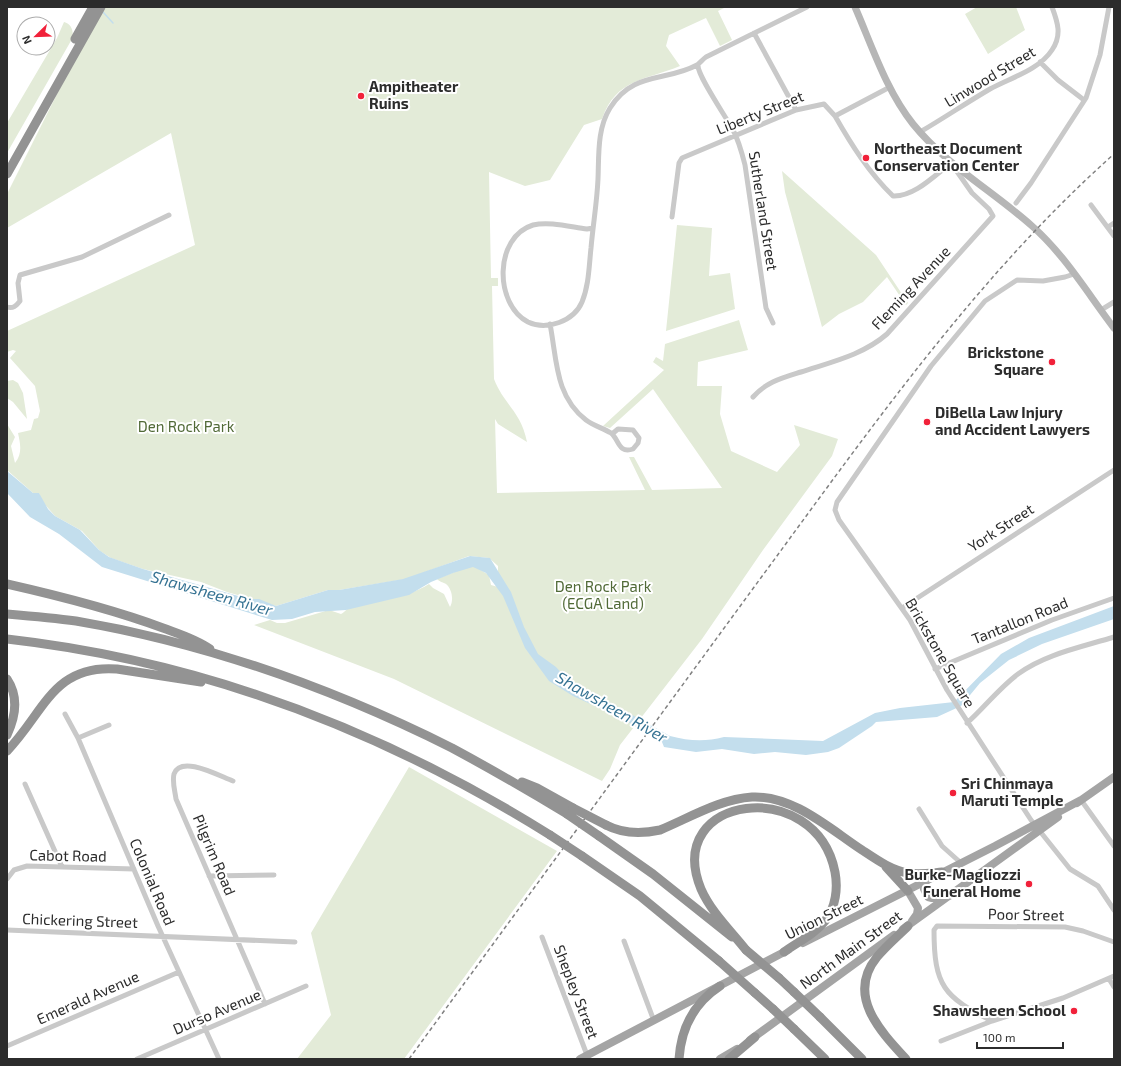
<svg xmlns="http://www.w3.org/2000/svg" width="1121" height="1066" font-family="'Exo 2',sans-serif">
<rect width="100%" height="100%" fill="#fff"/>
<path fill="#e3ebd8" d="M105 7H726L718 11 732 40 720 46 706 18 669 35 666 46 680 66C647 80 616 78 602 119L584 125 550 180 525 186 489 172 491 278H498V286H492L494 379C504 405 521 411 527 442L498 424 495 419 497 493 645 490 629 457H634L652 490 722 488 653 389 610 428 603 426 664 370 653 362 656 357 663 361 665 344 739 320 748 350 698 362 697 386H722L720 414 731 451 777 472 800 445 794 425 838 439 832 456 763 550 702 639 620 745 610 769 602 781 394 679 254 625 270 620 277 623H285L329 610 341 614C345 612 347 608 351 607 378 600 405 599 429 584L433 588 444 594 450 607C454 600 452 589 446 584 442 582 440 582 437 579L472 565 489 575 491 585 498 587V566L489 558 469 556 406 579 339 590H328L276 606 227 592 201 582 143 569 111 558 100 551 82 531 55 516 41 500 39 493H33L7 470V424L15 437 11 446 15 463C23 453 20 443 18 433L31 430 34 419 38 418 40 411 35 386 10 358 16 351 13 350 7 352V331L195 245 171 133 7 228V194L60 88Z
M977 7H1016L1025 30 988 54 965 14Z
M64 22C72 24 74 32 72 39L7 153V123L57 38Z
M782 171 876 255 908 303 906 305 887 277 863 302 839 314 822 327 785 192Z
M677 225 712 228 709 276 730 273 735 309 666 331Z
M13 380 18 383 23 393 27 419 13 402 7 398V381Z
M409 767 557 851 404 1059H297L331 1015 311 933Z"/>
<path fill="#c3deed" d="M7 471 33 493H39L48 509 55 516 80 530 99 550 109 557 143 569 249 599H259L276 606 328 590H339L403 579 470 556 490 558 511 592 524 627 538 654 556 667 566 678 670 736C689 741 705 742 724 737L823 741 875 713 900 708 954 702 1001 654 1029 638 1114 606V619L1042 644 1009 660 980 683 961 706 937 717 876 722 872 726 839 748 828 752 806 755 775 752 754 754 722 749 696 752 664 747 662 742 623 719 573 696 549 681 525 648 503 596 486 573 473 567 453 573 431 582 409 595 346 610 315 612 292 619 272 620 102 567 59 534 30 517 7 493Z"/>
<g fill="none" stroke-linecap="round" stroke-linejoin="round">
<path stroke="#c3deed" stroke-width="1.5" d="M103 12 113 23"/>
<path stroke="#c9c9c9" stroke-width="5" d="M754 33 796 110
M1040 62 1058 80 1084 100
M698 65C697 75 726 117 733 130 739 141 742 153 745 165L766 308 773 323
M920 132C944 118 966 103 990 89 1010 78 1039 70 1052 50 1062 35 1058 23 1052 7
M1016 203 1031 183 1086 98 1100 55 1109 7
M1091 205 1114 236
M672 217 679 163 682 158 796 110 824 104 835 116 890 87
M1108 227 1114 223
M593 228 587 229C571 227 549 221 533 225 494 237 494 304 528 322 547 331 574 321 582 302 589 285 589 266 591 248 593 225 597 202 598 179 599 155 597 129 610 108 633 71 666 82 697 65 700 63 703 59 706 57L807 7
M1074 274 1065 277 1043 281 1017 280 985 301 931 366 837 502 835 510 839 520 910 620 947 690 1031 820 1070 869 1098 886 1114 910
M7 307C13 309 16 306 20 301L18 283 20 275 82 257 169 215
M1101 310 1114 302
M550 324C557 360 555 396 586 420 594 426 603 428 611 433 619 439 618 454 633 449L638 443 639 438 633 430 618 429 612 434
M753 397C766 382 782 378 801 372 831 362 863 355 887 334L993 216 989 209 972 193 951 163C934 176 914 197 893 196 869 173 851 144 835 116
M902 608 1114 470
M935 669 1052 620 1114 598
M65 714 78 738 158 926 219 1059
M967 723C984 708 999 688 1018 674 1045 654 1082 647 1114 637
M78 738 109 725
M233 781C221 777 181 754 174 774 172 782 175 791 176 799L265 1004
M25 784 62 867
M1081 800 1114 846
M919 809 942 846 961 863
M209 876 274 875
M7 879 14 870 27 866 134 869
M7 930 295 942
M542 937 587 1055
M624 941 654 1021
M1109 979 1114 987
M992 1021C944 997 934 986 934 930L937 926 1065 927 1083 931 1114 942
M941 1041 992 1021 1063 998 1114 976
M7 1046 179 972
M137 1059 306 986"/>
<path stroke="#b6b6b6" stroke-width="7" d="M855 7C872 46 886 90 913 124 947 166 993 191 1032 226 1065 255 1088 294 1114 328"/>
<path stroke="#a4a4a4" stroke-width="8" d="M1077 803 1114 777
M926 881 924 889 928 897 932 898 949 896
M908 891 918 908 917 914 912 921
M903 929 1058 817
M803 943 995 846 1081 800
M750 1040 894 935
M580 1059 788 950
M720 1059 737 1049"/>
<path stroke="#939393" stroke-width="9" d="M75 39 93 7
M7 174 101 7
M7 584C60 596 112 609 163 628 179 634 196 639 210 649
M7 614C30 616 53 618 76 621 206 643 334 689 452 748 491 769 529 791 567 814
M7 639C202 661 384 731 550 835
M7 679C19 697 16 716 7 735
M7 751C44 713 53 664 117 669L201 682
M522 782 537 788 573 808
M606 825C623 834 641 834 660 830 689 818 720 799 752 797 793 795 830 829 862 850 877 860 891 870 908 873 919 875 931 873 942 872
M599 836 653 874 732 937
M582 856 640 896 719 961
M886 867 908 891
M746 950C731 931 711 912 701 889 662 794 816 775 835 872 838 888 836 907 825 921 815 934 798 942 784 952
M779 978 794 992
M755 993 773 1009
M820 1017 862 1059
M794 1029 825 1059
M679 1059C681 1029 694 1003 720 986
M729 1059 755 1037
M906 1059C880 1031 846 995 877 957 886 946 898 936 908 926"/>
<path stroke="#818181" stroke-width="1.5" stroke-dasharray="4 3" stroke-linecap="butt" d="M409 1059C526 899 643 739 760 579 869 431 976 277 1114 154"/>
<path stroke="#939393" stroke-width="9" d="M573 808 606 825
M567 814 599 836
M550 835 582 856
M746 950 779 978
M719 961 755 993
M794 992 820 1017
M773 1009 794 1029"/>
</g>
<g fill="#f1213a" stroke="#fff" stroke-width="1.5">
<circle cx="361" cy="96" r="4"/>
<circle cx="866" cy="158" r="4"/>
<circle cx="1052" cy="362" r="4"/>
<circle cx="927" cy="422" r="4"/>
<circle cx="953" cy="793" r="4"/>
<circle cx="1029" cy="884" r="4"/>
<circle cx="1074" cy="1011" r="4"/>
</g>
<g text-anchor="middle" stroke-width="4" stroke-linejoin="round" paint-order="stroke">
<g font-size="15" fill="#2c2c2c" stroke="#fff">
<text transform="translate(990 77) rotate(-31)" y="5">Linwood Street</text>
<text transform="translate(760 113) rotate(-22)" y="5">Liberty Street</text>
<text transform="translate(763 211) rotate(81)" y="5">Sutherland Street</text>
<text transform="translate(911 288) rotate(-47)" y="5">Fleming Avenue</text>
<text transform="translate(1001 528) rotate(-33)" y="5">York Street</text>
<text transform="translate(1020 621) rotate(-22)" y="5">Tantallon Road</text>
<text transform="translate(940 653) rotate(60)" y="5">Brickstone Square</text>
<text transform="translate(214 855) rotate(67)" y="5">Pilgrim Road</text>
<text transform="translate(68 856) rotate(1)" y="5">Cabot Road</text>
<text transform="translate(152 882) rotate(67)" y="5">Colonial Road</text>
<text transform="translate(1026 915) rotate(1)" y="5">Poor Street</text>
<text transform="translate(824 917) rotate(-26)" y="5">Union Street</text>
<text transform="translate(80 921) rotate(2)" y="5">Chickering Street</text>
<text transform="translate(851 950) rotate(-36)" y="5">North Main Street</text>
<text transform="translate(576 992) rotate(69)" y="5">Shepley Street</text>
<text transform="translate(88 998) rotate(-24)" y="5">Emerald Avenue</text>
<text transform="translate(217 1012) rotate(-23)" y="5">Durso Avenue</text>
</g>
<g font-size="15" font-weight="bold" fill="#2c2c2c" stroke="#fff" text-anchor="start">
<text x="369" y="92">Ampitheater<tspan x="369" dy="17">Ruins</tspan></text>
<text x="874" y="154">Northeast Document<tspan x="874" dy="17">Conservation Center</tspan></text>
<text x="1044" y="358" text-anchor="end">Brickstone<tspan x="1044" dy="17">Square</tspan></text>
<text x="935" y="418">DiBella Law Injury<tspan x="935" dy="17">and Accident Lawyers</tspan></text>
<text x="961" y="789">Sri Chinmaya<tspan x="961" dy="17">Maruti Temple</tspan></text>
<text x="1021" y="880" text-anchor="end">Burke-Magliozzi<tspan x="1021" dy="17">Funeral Home</tspan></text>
<text x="1066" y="1016" text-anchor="end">Shawsheen School</text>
</g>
<g font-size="15" fill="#516a37" stroke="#fff">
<text x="186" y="432">Den Rock Park</text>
<text x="603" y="592">Den Rock Park<tspan x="603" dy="17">(ECGA Land)</tspan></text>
</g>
<g font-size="16" font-style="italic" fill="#367393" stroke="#fff">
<text transform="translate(212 593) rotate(16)" y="6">Shawsheen River</text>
<text transform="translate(612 707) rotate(30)" y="6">Shawsheen River</text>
</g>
</g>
<rect width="1121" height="1066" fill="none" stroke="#2c2c2c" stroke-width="16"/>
<g transform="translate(36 36) rotate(247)"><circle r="19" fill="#ffffff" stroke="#ababab"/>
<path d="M0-3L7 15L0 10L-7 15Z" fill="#f1213a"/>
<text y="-6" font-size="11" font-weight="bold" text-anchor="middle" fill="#2c2c2c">N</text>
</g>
<path d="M977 1042v6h86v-6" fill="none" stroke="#2c2c2c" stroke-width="2"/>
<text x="983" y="1042" font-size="12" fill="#2c2c2c" stroke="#ffffff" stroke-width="3" paint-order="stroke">100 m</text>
</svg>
